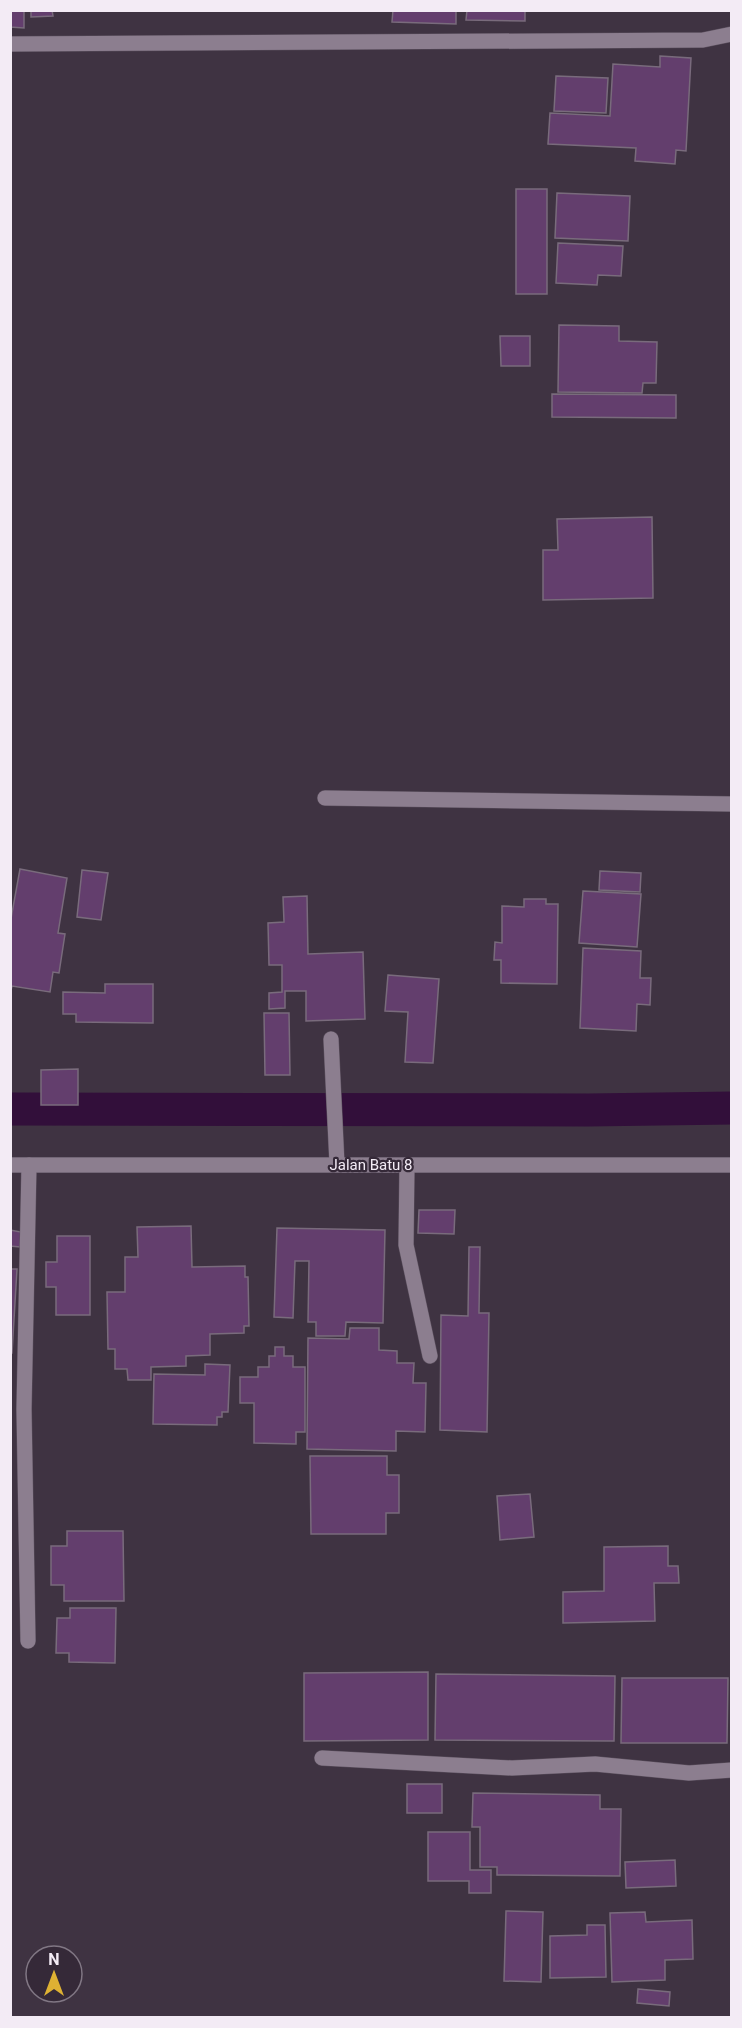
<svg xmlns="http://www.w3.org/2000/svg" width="742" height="2028" font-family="Roboto,sans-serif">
<rect width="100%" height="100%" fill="#3f3342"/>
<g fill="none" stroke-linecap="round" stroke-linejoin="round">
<path stroke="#320f3a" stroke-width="33" d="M10 1109 588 1110 732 1108"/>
</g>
<path fill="#633e6d" stroke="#796b7c" stroke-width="1.5" d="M10 10H24V28L10 27Z
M31 10H52L53 16 31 17Z
M393 10H456V24L392 22Z
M467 10H525V21L466 20Z
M660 56 691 58 686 151 676 150 675 164 635 161 636 148 548 144 550 113 610 116 613 64 660 67Z
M556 76 608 78 606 113 554 111Z
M516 189H547V294H516Z
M557 193 630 196 628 241 555 238Z
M558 243 623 246 621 276 598 275 597 285 556 283Z
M559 325 619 326V341L657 342 656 383H643L642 393 558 392Z
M500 336H530V366H501Z
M552 394 676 395V418L552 417Z
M652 517 653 598 543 600V550H558L557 519Z
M20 869 67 878 58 933 65 934 59 973 53 972 50 992 12 986 10 994V924Z
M82 870 108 873 101 920 77 917Z
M600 871 641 873 640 892 599 890Z
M583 891 641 894 637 947 579 943Z
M307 896 308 954 363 952 365 1019 306 1021V991H285V1008L269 1009V993L282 992V965H269L268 923 284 922 283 897Z
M524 899H546V904H558L557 984 501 983V960H494L495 942 502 943V906L524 907Z
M583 948 641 951 640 978H651L650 1005 637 1004 636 1031 580 1028Z
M388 975 439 979 433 1063 405 1062 408 1012 385 1011Z
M105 984H153V1023L76 1022V1014H63V992L105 993Z
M264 1013H289L290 1075H265Z
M78 1069V1105H41V1070Z
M419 1210H455L454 1234 418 1233Z
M191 1226 192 1267 245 1266V1277H248L249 1326H244V1333L210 1334V1355L186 1356V1366L151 1367V1380H128L127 1369H115V1349H108L107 1292H125V1257H138L137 1227Z
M277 1228 385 1230 383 1323 346 1322 345 1336H316V1322H308L309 1261H295L293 1318 274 1317Z
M10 1230 21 1232 20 1247 10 1246Z
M57 1236H90V1315H56V1287H46V1262H57Z
M469 1247H480L479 1313H489L487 1432 440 1430 441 1315 468 1316Z
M10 1269H17L12 1353H10Z
M350 1328H379V1350L397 1351V1363H414L413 1383H426L425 1432 396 1431V1451L307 1449 308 1338 349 1339Z
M275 1347H284V1356H293V1367H305V1432H296V1444L254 1443V1403H240V1377H258V1367H269V1356H275Z
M205 1364 230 1365 228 1412H222V1417H217V1425L153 1424 154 1374 205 1375Z
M310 1456H387V1475H399V1513H386V1534H311Z
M530 1494 534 1537 500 1540 497 1496Z
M67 1531H123L124 1601H64V1585H51V1546H67Z
M668 1546V1566H678L679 1583H654L655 1621 563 1623V1592L604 1591V1547Z
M70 1608H116L115 1663 69 1662V1653H56L57 1618H70Z
M428 1672V1740L304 1741V1673Z
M436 1674 615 1676 614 1741 435 1740Z
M622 1678H728L727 1743H621Z
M407 1784H442V1813H407Z
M473 1793 600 1795V1809H621L620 1876 497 1875V1867H480V1827H472Z
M428 1832H470V1870H491V1893H469V1881H428Z
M675 1860 676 1886 626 1888 625 1862Z
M506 1911 543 1912 541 1982 504 1981Z
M645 1912 646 1922 692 1920 693 1959 665 1960V1980L612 1982 610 1913Z
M587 1925H605L606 1977 550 1978V1936L587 1935Z
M638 1989 670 1992 669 2006 637 2003Z"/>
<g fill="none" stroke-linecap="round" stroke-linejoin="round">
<g stroke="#5b505e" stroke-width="16">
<path id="lane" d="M407 1165 406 1245 430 1356"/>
</g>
<g stroke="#5b505e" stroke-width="16">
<path id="street" d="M10 44 703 40 732 34
M325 798 732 804
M331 1039 337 1164
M28 1641 24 1409 29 1165
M322 1758 512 1768 595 1764 689 1773 732 1770"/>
</g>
<g stroke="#5b505e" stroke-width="16">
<path id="secondary" d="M10 1165H732"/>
</g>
<use href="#lane" stroke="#8c7e8f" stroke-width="15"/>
<use href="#street" stroke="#8c7e8f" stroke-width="15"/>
<use href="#secondary" stroke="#8c7e8f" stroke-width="15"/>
</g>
<g text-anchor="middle" stroke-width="4.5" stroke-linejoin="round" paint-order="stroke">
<g font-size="15" fill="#f3ebf5" stroke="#352938">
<text x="371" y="1170">Jalan Batu 8</text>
</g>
</g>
<rect width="742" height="2028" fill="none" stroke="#f3ebf5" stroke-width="24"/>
<g transform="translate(54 1974)"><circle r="28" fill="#352938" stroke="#817784" stroke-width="1.5"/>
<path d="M0-4.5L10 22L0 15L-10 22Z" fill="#deb133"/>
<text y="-9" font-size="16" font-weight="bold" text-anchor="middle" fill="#f3ebf5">N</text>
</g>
</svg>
